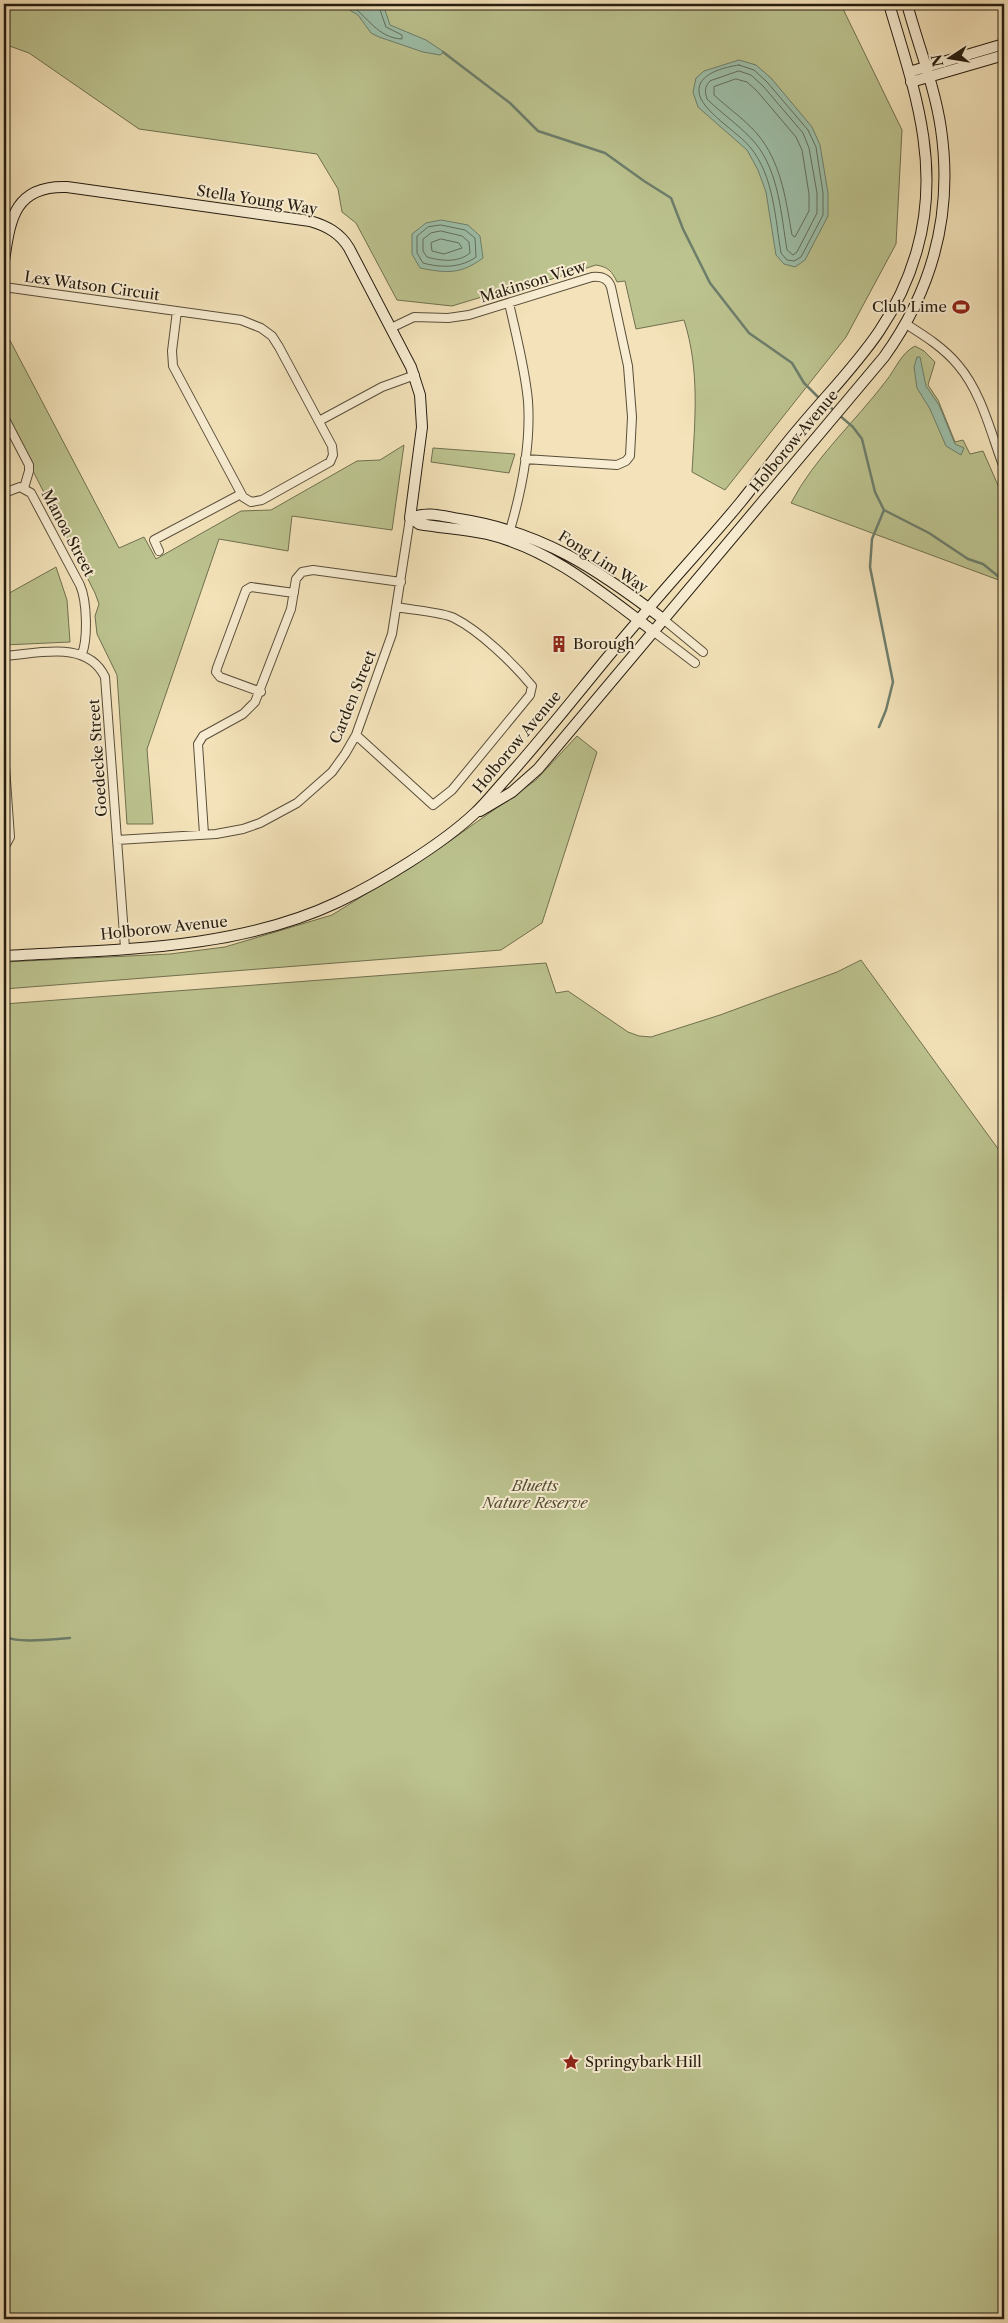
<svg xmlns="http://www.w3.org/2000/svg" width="1008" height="2323" font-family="'Libre Caslon Text',serif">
<rect width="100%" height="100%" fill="#f4e3ba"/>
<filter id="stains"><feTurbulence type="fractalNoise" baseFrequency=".004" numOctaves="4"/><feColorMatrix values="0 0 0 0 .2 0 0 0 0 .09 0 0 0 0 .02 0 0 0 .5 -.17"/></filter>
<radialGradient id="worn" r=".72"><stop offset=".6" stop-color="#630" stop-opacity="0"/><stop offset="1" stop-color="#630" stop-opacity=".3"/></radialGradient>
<path fill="#bcc38f" stroke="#707050" d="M4 4H843L844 11 902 130 896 244 846 337 725 490 692 472C695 420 700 370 684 320L636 329 625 281 617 282C612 271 608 267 596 265L533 285 495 293 452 306 397 300 356 223 342 212 338 189 317 154 139 129 29 53 4 44Z
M4 329 119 548 144 537 156 559 241 511 271 510 357 461 380 460 404 445 392 530 292 516 288 551 219 539 147 749 153 824H127L117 675 97 634 95 616 99 604 95 593 4 414Z
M915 346 924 351 935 362 928 385 938 400 955 442 963 440 970 454 983 451 1004 499V582L791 503C815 457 855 422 886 381 895 370 901 353 915 346Z
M433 448 515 454 509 473 431 462Z
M56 567 67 600 70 642 4 645V596Z
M577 736 597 752 542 923 501 950 4 989V962L170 954 225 947 332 915 440 848 536 780Z
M861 960 1004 1157V2319H4V1004L546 963 556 993 568 991 628 1032 639 1036 651 1037 720 1015 837 972Z"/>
<path fill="#9dbfa9" stroke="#6d7e6c" d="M339 4H383L390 25 426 40 444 52 440 55 423 52 379 37 371 33 358 15Z
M739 60 756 65 771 78 812 127 820 145 828 193V216L805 260 795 267 784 264 776 255 766 192 758 170 747 150 698 107 693 92 696 78 704 71Z
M441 220 468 225 480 236 483 258C460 275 446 273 420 268L412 254V234L426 223Z
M917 357H920L926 386 939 405 955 444 964 448 961 455 946 446 930 409 917 388 914 367Z"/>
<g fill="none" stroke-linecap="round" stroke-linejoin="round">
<path stroke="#616e5c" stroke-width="1" d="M349 4C368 16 377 38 402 39V35L386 27 378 4
M739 65 754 70 767 82 808 130 816 147 823 193V215L801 257 794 261 787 260 781 253C775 218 774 176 750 147 739 133 700 110 699 92 697 74 724 67 739 65Z
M739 71 751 75 763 86 803 133 809 148 817 193V213L797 252 793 255 787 250C781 214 779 173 756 144 742 127 722 114 707 99 705 92 704 87 710 81Z
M736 79 747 82 757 91 796 137 802 150 809 194V211L795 237 792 235C786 201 782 168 762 140 750 123 729 109 714 95V87Z
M441 225 465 230 475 238 476 257C461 268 441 268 423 263L417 253V236L428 227Z
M441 231 462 236 469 242 470 253C458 263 441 261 427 257L423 251V239L431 233Z
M441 239 459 243 462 248 444 254 432 251 431 243Z"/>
<path stroke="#6d7e6c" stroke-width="2.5" d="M443 52 510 103 538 131 605 153 644 181 671 198 683 229 710 283 749 333 792 363 804 383 821 400
M825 403 835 411
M839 415 853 427 862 439 875 492 884 510 929 533 968 559 983 564 1004 581
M879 727 886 710 893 682 870 567 872 539 884 510
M4 1636C17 1644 54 1639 70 1638"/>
<g stroke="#594e3a" stroke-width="10">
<path id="street" d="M4 287 241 320 261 328 272 336 279 347 332 446 333 455 330 462 262 500 251 502 243 497 173 366 172 351 177 311
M509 303C516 335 525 368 528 401 531 444 522 489 510 530
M906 324C925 336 944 348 958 365 982 393 991 434 1004 468
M391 328 414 317 448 318 469 315 592 277C601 276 608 278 611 287L628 366 632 417 630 456 626 461 617 465 525 459
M4 417 29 465V471L24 488
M319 421 382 387 415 375
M4 493 20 487 31 493 80 585C87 601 88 638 82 654
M159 551 154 540 241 494
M663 619 703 652
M653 631 695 663
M4 656C37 654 87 639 105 677L125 948
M261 692 220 677 216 672 217 668 246 590 251 587 294 593
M356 735 433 805 452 790 530 695 532 686C513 663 480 631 454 618 443 612 411 610 397 607
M4 752 10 837 4 848
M204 834 198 744 203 736 243 714 255 702 291 609 296 579 302 572 313 570 401 582
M117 840 216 834 243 829 260 823 297 803 332 772 345 754 356 735 392 634 410 518"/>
</g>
<g stroke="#251c10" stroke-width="12">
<path id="secondary" d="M909 72 1004 44
M911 82 1004 55
M4 261C10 220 14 185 67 187L310 221C327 226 340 233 349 248L411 367 420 395 422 427 410 518
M653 631C602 593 551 549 487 534 465 529 442 528 419 524L411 518C427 511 442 516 459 519 543 532 597 569 663 619
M480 811 512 792 538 769 884 357C933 289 953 212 941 129 935 87 918 45 907 4
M4 956C117 949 234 951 338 902 380 882 441 845 475 813 486 803 495 791 505 780 551 729 593 673 638 621 671 581 707 543 740 503 757 482 773 460 790 439 842 375 894 333 917 250 942 163 913 86 889 4"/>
</g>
<use href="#street" stroke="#f8edd2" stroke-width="8"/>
<use href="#secondary" stroke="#f8edd2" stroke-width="10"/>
</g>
<defs>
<g id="stadium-bare" transform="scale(1.35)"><path d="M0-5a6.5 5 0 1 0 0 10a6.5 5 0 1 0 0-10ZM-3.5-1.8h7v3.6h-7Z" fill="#8f2418" stroke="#f8edd2" stroke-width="2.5" paint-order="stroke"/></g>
<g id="building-bare" transform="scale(1.35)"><path d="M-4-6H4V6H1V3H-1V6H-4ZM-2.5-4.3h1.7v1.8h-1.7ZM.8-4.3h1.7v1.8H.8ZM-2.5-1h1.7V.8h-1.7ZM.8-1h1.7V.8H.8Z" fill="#8f2418" stroke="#f8edd2" stroke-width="2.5" paint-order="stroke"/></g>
<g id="sight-bare" transform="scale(1.35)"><path d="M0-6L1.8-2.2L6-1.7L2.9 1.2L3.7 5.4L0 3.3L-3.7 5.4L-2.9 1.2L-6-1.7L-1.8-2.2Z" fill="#8f2418" stroke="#f8edd2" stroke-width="2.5" paint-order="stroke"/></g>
</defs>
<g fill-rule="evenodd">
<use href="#stadium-bare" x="961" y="307"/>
<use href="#building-bare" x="559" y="644"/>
<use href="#sight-bare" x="571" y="2062"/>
</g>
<g text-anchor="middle" stroke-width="4" stroke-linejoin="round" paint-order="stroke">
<g font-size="15" fill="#251c10" stroke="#f8edd2">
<text transform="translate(257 200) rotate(9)" y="5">Stella Young Way</text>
<text transform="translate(533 282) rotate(-17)" y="5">Makinson View</text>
<text transform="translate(92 286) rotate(8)" y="5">Lex Watson Circuit</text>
<text transform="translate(794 441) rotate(-50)" y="5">Holborow Avenue</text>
<text transform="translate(68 533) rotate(62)" y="5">Manoa Street</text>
<text transform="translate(603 562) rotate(32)" y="5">Fong Lim Way</text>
<text transform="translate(353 697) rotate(-68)" y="5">Carden Street</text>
<text transform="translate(517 742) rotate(-50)" y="5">Holborow Avenue</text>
<text transform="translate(98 758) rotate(-94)" y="5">Goedecke Street</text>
<text transform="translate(164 928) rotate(-6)" y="5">Holborow Avenue</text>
</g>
<g font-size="15" fill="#251c10" stroke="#f8edd2" text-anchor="start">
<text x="947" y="312" text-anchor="end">Club Lime</text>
<text x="573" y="649">Borough</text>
<text x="585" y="2067">Springybark Hill</text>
</g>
<g font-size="15" font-style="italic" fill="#524e36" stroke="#f8edd2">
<text x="535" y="1491">Bluetts<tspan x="535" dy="17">Nature Reserve</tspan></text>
</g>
</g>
<rect width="1008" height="2323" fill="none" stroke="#f4e3ba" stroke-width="20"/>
<rect x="5" y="5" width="998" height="2313" fill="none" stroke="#251c10" stroke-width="2.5"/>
<rect x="10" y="10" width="988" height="2303" fill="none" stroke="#251c10"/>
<g transform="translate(950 58) rotate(258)" stroke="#f8edd2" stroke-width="4" paint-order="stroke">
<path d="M0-4L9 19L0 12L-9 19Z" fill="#251c10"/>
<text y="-8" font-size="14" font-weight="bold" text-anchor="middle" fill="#251c10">N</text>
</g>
<rect width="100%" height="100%" filter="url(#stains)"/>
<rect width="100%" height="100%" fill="url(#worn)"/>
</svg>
